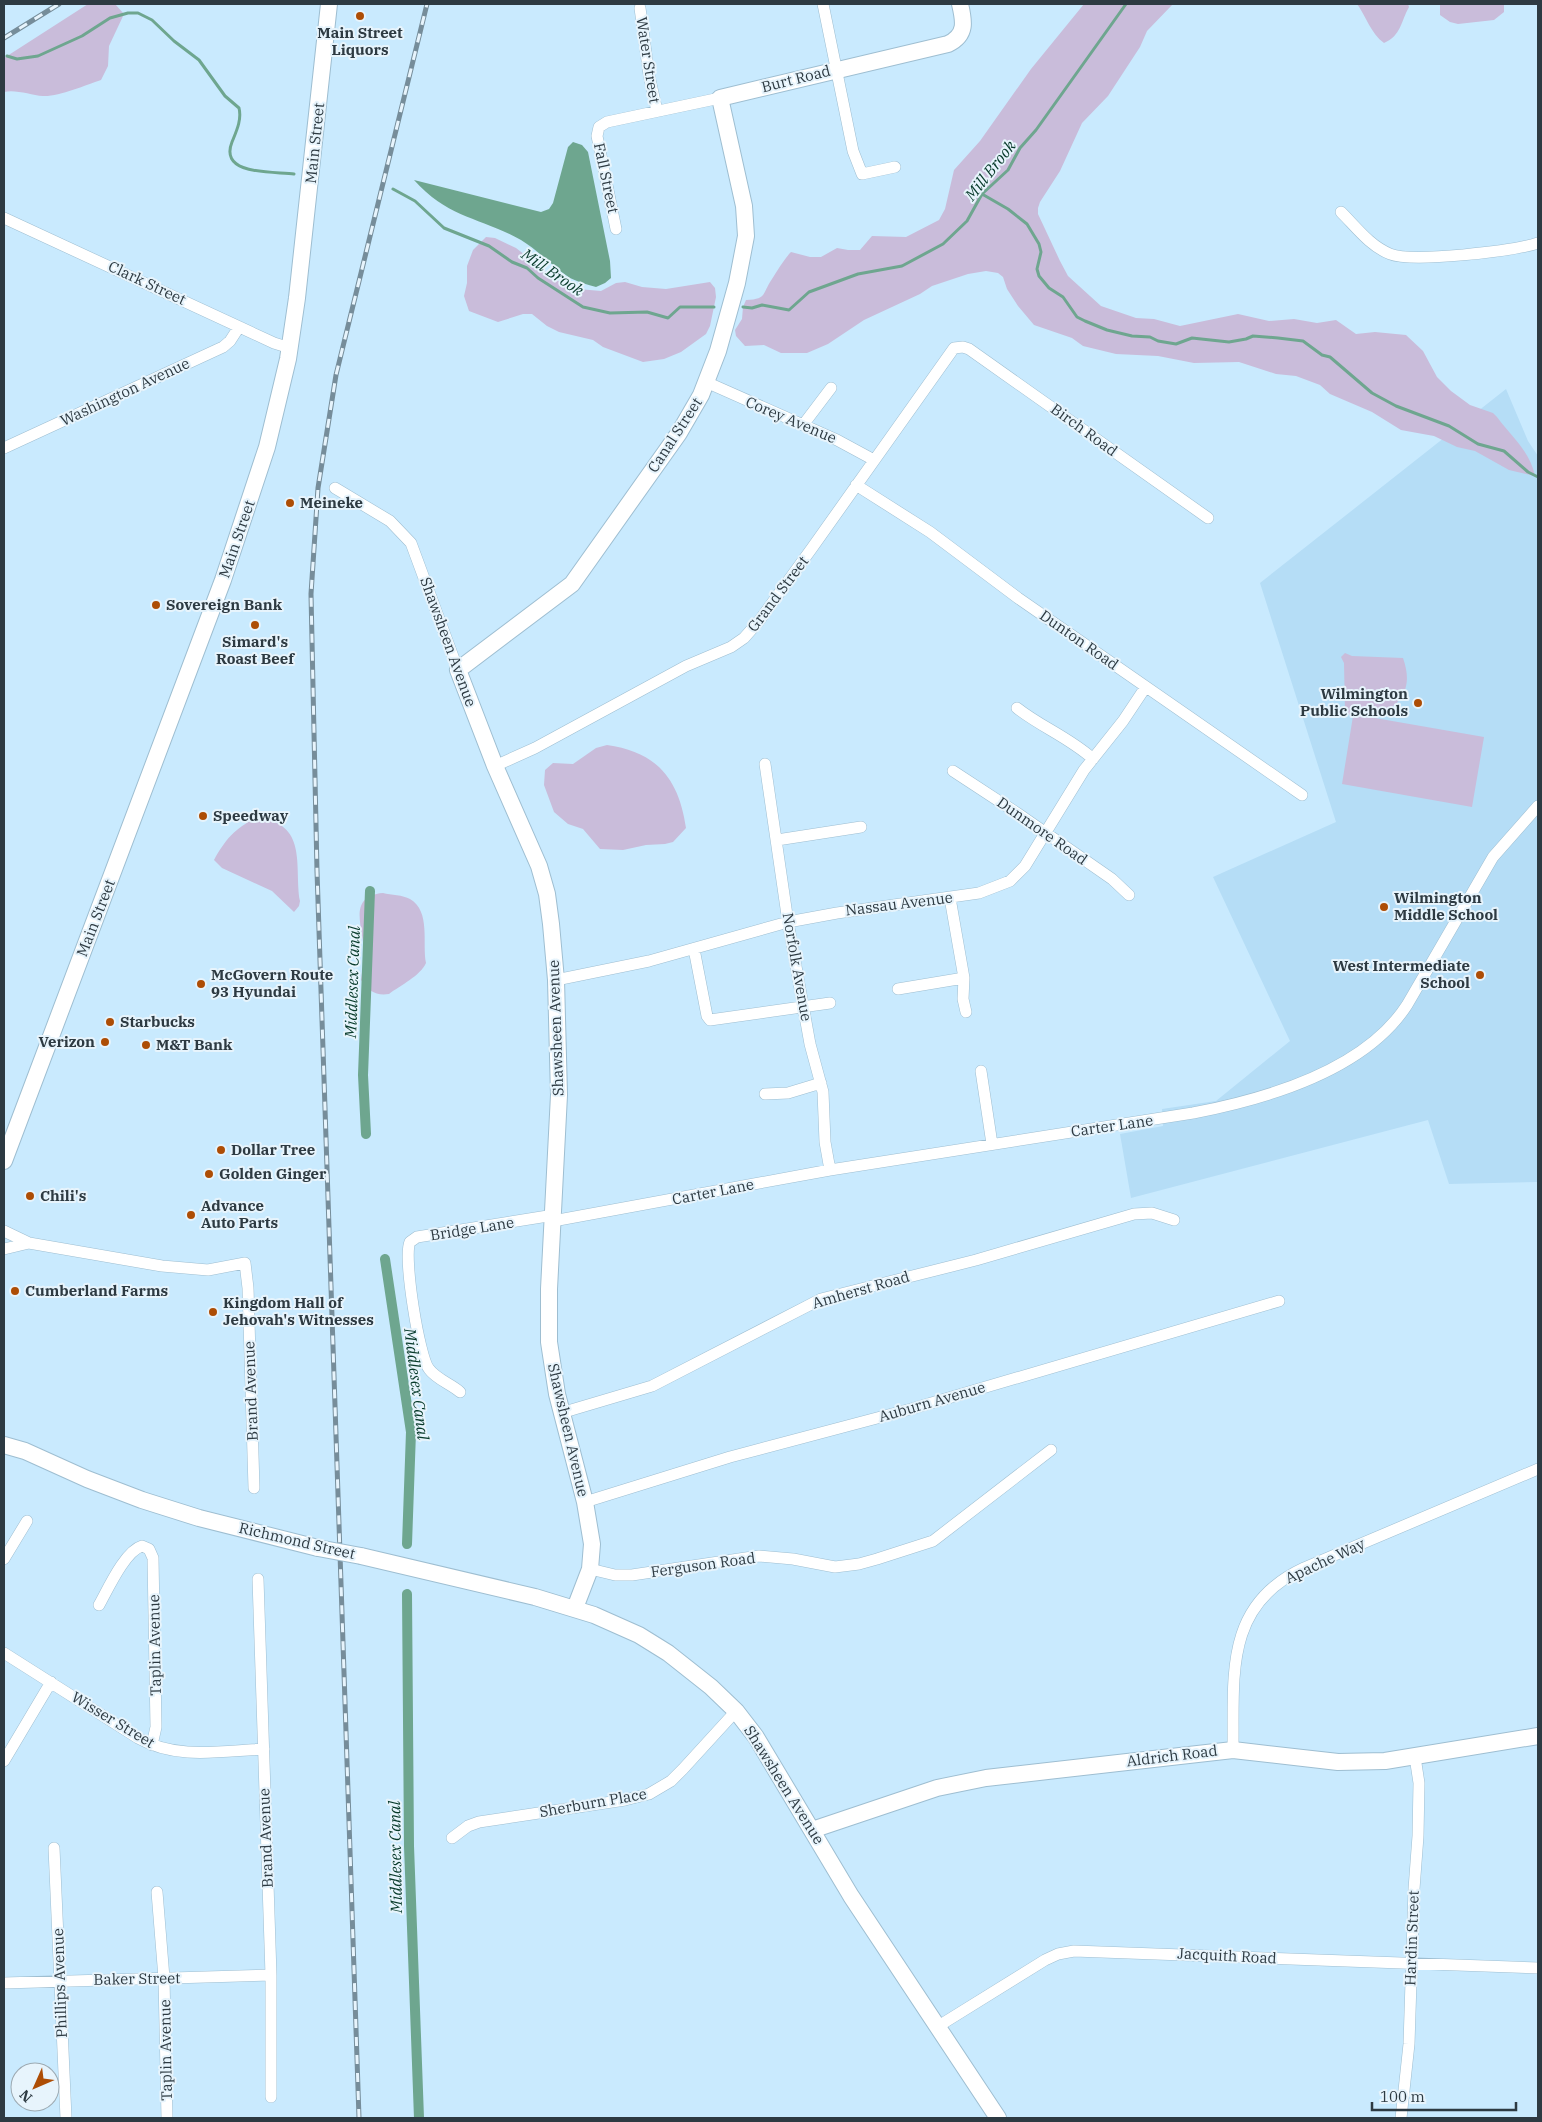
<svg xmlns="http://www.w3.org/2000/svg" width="1542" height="2122" font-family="'IBM Plex Serif',serif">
<rect width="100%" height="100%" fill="#c9eafe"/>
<path fill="#b5ddf6" d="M1506 389 1528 441 1538 456V1182L1449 1184 1428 1120 1131 1198 1120 1134 1163 1126 1162 1109 1216 1101 1290 1041 1213 877 1336 822 1260 583Z"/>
<path fill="#c9bcda" d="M88 4H115L124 14 109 46 108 66 101 80C86 85 58 97 43 96 31 95 15 89 4 92V58Z
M1084 4H1173L1147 31 1140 47 1108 96 1082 123 1060 171 1040 202 1038 208V214L1060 261 1068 276 1101 306 1136 318 1154 319 1180 326 1238 314 1269 321 1294 319 1317 323 1336 320 1356 334 1375 332 1406 335 1423 351 1437 377 1451 391 1470 405 1493 413 1497 417C1511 436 1530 451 1535 476L1509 470 1475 451 1457 447 1434 436 1401 430 1372 412 1330 394 1320 385 1296 376 1276 374 1239 362 1194 363 1158 356 1116 354 1083 346 1072 338 1034 325 1018 306 1007 289 1003 277 998 273 986 271 968 274 932 286 920 294 864 320 828 344 807 353H781L764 345 745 346 736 336 735 330 742 319 743 307 746 300C768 299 762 293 772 279 777 271 785 258 791 252L810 257H821L837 248 848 250H860L872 236 906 237 939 220 945 209 954 170 980 141 1031 69Z
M1357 4H1408L1409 7C1401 21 1401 36 1384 43 1371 34 1366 16 1357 4Z
M1440 4H1504V12L1494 20 1458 24 1450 22 1440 15Z
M486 237 495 238 516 248 561 283 578 289 601 291 616 283 625 282 642 287 666 289 710 282 715 288 716 297 710 326 706 334 681 352 664 359 643 362 603 347 593 340 559 332 547 326 532 314H523L498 322 469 311 464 296 467 283V266L473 250Z
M1345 653 1352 656 1403 658C1414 689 1401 705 1375 718L1484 737 1472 807 1342 784 1353 716 1345 713 1344 663 1341 657Z
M607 745C657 752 679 779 686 828L673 842 665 844 646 845 623 850 600 849 583 829 568 824 554 812 544 785 545 770 553 763 573 764 596 748Z
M256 818C309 822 294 867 300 901L299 906 294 912 272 891 222 868 214 860C225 840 235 828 256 818Z
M383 893C391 895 403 895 410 899 431 911 422 944 426 963 420 976 401 985 389 994 376 996 368 991 361 980 362 971 364 962 364 953 364 929 346 896 383 893Z"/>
<path fill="#6ea68f" d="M573 142 582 145 588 152 610 261 611 278 605 283 596 287C588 285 578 282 570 278 553 267 539 251 521 240 480 217 449 219 414 180L541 212 549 209 553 203 568 147Z"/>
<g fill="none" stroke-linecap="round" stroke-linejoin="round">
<path stroke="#6ea68f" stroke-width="3" d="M7 56 17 59 38 56 82 36 110 18 128 13H138L152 20 174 41 199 60 225 96 239 108C242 120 236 132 232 142 218 177 278 171 294 174
M393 189 415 201 444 228 489 246 512 262 527 268 538 278 583 307 610 313 647 312 668 318 680 307H714
M982 194 1008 209 1027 224 1039 244 1041 252 1037 269 1039 276 1049 288 1063 297 1077 317 1085 321 1107 330 1132 336 1150 337 1158 341 1176 344 1192 338 1229 342 1246 339 1253 336 1278 338 1303 341 1322 355 1330 357 1372 393 1396 406 1449 426 1478 444 1504 451 1528 472 1538 477
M743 307 752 308 762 305 789 310 809 292 858 274 902 266 943 244 967 221 982 194 1008 170 1020 148 1036 130 1126 4"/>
<path stroke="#6ea68f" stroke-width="10" d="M366 1134 363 1075 370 891
M385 1259 411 1432 407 1544
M407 1594 409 1846 419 2118"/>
<g stroke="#9ebed1" stroke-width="12">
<path id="street" d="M823 4 853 151 862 174 895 167
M640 8 649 75 657 111
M1341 212C1356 227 1370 246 1390 254 1412 263 1514 251 1538 243
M4 218 274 343 290 348
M616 229 597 136 599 127 607 122 720 98
M706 382 837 440 874 460
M803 425 831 388
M4 448 223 347 230 341 239 327
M856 485 930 532 1018 598 1302 795
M335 488 390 521 411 543 458 670
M1017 708C1041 727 1070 738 1093 759
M765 764 788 922 810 1044 823 1092 825 1142 830 1170
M495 766 535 748 686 666 731 647 744 638 759 621 812 548 954 348 963 347 969 349 1208 518
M953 771 1017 813 1112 879 1129 895
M777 840 861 827
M950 898 964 978 963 999 966 1012
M694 949 707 1016 710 1020 830 1003
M556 980 649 961 788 922 837 913 979 893 1010 881 1025 866 1084 770 1123 721 1145 688
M898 989 964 978
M981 1071 992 1144
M765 1094 788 1093 821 1083
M553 1221 830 1170 1193 1113C1266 1099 1365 1070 1407 1005L1493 857 1538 806
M4 1231 29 1243 162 1266 208 1270 245 1263 248 1288 254 1488
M4 1249 29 1243
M460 1392C451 1384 436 1379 429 1369 419 1357 403 1256 410 1242L417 1237 554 1215
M561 1413 652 1386 821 1299 976 1260 1134 1214 1152 1213 1174 1220
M585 1502 730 1457 911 1409 1279 1301
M4 1559 27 1521
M590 1569 615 1575H632L759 1556 793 1559 835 1567 859 1564 877 1559 933 1541 1051 1450
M258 1579 271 1975V2097
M99 1605C108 1589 125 1551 142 1546L149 1549 153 1558 156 1727 152 1745
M4 1653 138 1738C177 1760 220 1751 264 1749
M1233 1750C1234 1675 1224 1605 1304 1568L1538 1469
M4 1761 51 1682
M452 1838 468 1826 479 1822 625 1800 649 1794 671 1781 683 1769 736 1711
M54 1848 66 2118
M157 1892 164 1978 167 2118
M4 1983 271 1975
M937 2027 1045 1960 1058 1954 1074 1951 1538 1968
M1401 2118 1409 2044 1414 1889 1418 1836 1419 1783 1415 1757"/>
</g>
<g stroke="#9ebed1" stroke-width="18">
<path id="secondary" d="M4 1161 223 580 267 447 288 359 297 298 329 4
M4 1445 25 1451 87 1479 142 1500 199 1518 318 1548
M361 1556 535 1597 594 1615 639 1635 668 1653 711 1687 736 1711 756 1737 851 1896 998 2118
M575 1608 590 1569 592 1544 585 1502 557 1394 549 1342V1289L559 1095 556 980 551 924 547 894 539 866 495 766 458 670 572 584 679 433 701 395 718 351 737 283 746 236 744 206 720 98 948 44C967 35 964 21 960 4
M812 1830 937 1788 986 1778 1233 1750 1338 1762 1385 1761 1538 1736"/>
</g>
<use href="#street" stroke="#fff" stroke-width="11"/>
<use href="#secondary" stroke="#fff" stroke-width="16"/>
<g stroke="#768d9a" stroke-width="5">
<path id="rail" d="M4 38 59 4
M359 2118 317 871 311 594 318 488 336 375 427 4"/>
</g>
<use href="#rail" stroke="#e7f4fc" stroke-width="3" stroke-dasharray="9" stroke-linecap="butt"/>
<g stroke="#9ebed1" stroke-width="18" stroke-linecap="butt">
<path id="secondary-bridge" d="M318 1548 361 1556"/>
</g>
<use href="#secondary-bridge" stroke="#fff" stroke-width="16"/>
</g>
<g fill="#ad4d05" stroke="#e7f4fc" stroke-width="2">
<circle cx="360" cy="16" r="5"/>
<circle cx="290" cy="503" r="5"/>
<circle cx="156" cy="605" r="5"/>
<circle cx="255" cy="625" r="5"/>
<circle cx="1418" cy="703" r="5"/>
<circle cx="203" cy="816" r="5"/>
<circle cx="1384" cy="907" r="5"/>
<circle cx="1480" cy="975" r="5"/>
<circle cx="201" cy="984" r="5"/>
<circle cx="110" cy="1022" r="5"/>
<circle cx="105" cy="1042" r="5"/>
<circle cx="146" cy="1045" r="5"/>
<circle cx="221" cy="1150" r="5"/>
<circle cx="209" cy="1174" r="5"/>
<circle cx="30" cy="1196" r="5"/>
<circle cx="191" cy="1215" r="5"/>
<circle cx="15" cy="1291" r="5"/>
<circle cx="213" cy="1312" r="5"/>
</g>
<g text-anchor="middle" stroke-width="4" stroke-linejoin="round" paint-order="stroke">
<g font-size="15" font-weight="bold" fill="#2d3a42" stroke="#e7f4fc" text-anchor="start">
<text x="360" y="38" text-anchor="middle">Main Street<tspan x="360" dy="17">Liquors</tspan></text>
<text x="300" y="508">Meineke</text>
<text x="166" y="610">Sovereign Bank</text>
<text x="255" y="647" text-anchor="middle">Simard's<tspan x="255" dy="17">Roast Beef</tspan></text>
<text x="1408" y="699" text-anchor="end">Wilmington<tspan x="1408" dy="17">Public Schools</tspan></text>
<text x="213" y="821">Speedway</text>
<text x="1394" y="903">Wilmington<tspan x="1394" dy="17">Middle School</tspan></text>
<text x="1470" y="971" text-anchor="end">West Intermediate<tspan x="1470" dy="17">School</tspan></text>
<text x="211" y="980">McGovern Route<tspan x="211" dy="17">93 Hyundai</tspan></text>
<text x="120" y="1027">Starbucks</text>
<text x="95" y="1047" text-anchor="end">Verizon</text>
<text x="156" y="1050">M&amp;T Bank</text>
<text x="231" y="1155">Dollar Tree</text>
<text x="219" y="1179">Golden Ginger</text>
<text x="40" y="1201">Chili's</text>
<text x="201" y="1211">Advance<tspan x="201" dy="17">Auto Parts</tspan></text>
<text x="25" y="1296">Cumberland Farms</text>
<text x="223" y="1308">Kingdom Hall of<tspan x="223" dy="17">Jehovah's Witnesses</tspan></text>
</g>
<g font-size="15" fill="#2d3a42" stroke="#e7f4fc">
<text transform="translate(648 60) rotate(81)" y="5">Water Street</text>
<text transform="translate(796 79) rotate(-14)" y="5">Burt Road</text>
<text transform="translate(315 143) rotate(-84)" y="5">Main Street</text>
<text transform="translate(606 178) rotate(78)" y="5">Fall Street</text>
<text transform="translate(147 283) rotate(25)" y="5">Clark Street</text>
<text transform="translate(125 392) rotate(-25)" y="5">Washington Avenue</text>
<text transform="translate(791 420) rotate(23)" y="5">Corey Avenue</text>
<text transform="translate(1084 430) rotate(36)" y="5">Birch Road</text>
<text transform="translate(675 435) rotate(-57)" y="5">Canal Street</text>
<text transform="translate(237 539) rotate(-71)" y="5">Main Street</text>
<text transform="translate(778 594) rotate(-53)" y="5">Grand Street</text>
<text transform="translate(1079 640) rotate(35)" y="5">Dunton Road</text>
<text transform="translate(448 642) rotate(70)" y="5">Shawsheen Avenue</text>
<text transform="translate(1042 831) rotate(35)" y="5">Dunmore Road</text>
<text transform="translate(899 904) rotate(-7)" y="5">Nassau Avenue</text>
<text transform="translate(96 918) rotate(-69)" y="5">Main Street</text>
<text transform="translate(797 967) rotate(80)" y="5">Norfolk Avenue</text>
<text transform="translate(556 1028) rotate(-92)" y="5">Shawsheen Avenue</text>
<text transform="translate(1112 1126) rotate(-8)" y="5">Carter Lane</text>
<text transform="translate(713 1192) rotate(-11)" y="5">Carter Lane</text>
<text transform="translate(472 1229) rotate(-9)" y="5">Bridge Lane</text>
<text transform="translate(861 1290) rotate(-16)" y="5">Amherst Road</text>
<text transform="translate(251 1391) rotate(-92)" y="5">Brand Avenue</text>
<text transform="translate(932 1402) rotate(-16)" y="5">Auburn Avenue</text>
<text transform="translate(568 1430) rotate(77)" y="5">Shawsheen Avenue</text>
<text transform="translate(297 1541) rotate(13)" y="5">Richmond Street</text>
<text transform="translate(1325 1561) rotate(-25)" y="5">Apache Way</text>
<text transform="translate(703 1565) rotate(-8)" y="5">Ferguson Road</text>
<text transform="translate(155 1645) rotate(-91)" y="5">Taplin Avenue</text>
<text transform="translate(113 1720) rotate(31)" y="5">Wisser Street</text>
<text transform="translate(1172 1756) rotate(-7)" y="5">Aldrich Road</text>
<text transform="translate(784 1785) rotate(58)" y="5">Shawsheen Avenue</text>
<text transform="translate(593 1803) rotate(-10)" y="5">Sherburn Place</text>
<text transform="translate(266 1838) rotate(-92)" y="5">Brand Avenue</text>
<text transform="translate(1412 1938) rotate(-88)" y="5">Hardin Street</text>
<text transform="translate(1227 1956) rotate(3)" y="5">Jacquith Road</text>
<text transform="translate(137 1979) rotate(-1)" y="5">Baker Street</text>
<text transform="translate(60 1983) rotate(-92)" y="5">Phillips Avenue</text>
<text transform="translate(166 2050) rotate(-91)" y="5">Taplin Avenue</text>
</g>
<g font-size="16" font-style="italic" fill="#073a2a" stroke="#e7f4fc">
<text transform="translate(990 170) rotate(-52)" y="6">Mill Brook</text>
<text transform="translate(553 272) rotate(34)" y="6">Mill Brook</text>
<text transform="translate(352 982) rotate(-88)" y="6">Middlesex Canal</text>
<text transform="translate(417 1384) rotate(83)" y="6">Middlesex Canal</text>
<text transform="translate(395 1857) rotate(-91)" y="6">Middlesex Canal</text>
</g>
</g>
<rect width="1542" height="2122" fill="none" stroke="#2d3a42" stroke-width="10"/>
<g transform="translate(35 2087) rotate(225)"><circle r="24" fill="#e7f4fc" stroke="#9daab2"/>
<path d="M0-4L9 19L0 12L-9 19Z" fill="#ad4d05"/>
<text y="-8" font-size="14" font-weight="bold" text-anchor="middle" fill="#2d3a42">N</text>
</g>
<path d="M1372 2102v8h144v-8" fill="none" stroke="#2d3a42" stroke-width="2.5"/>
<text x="1380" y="2102" font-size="15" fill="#2d3a42" stroke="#e7f4fc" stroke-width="4" paint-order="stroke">100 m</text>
</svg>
